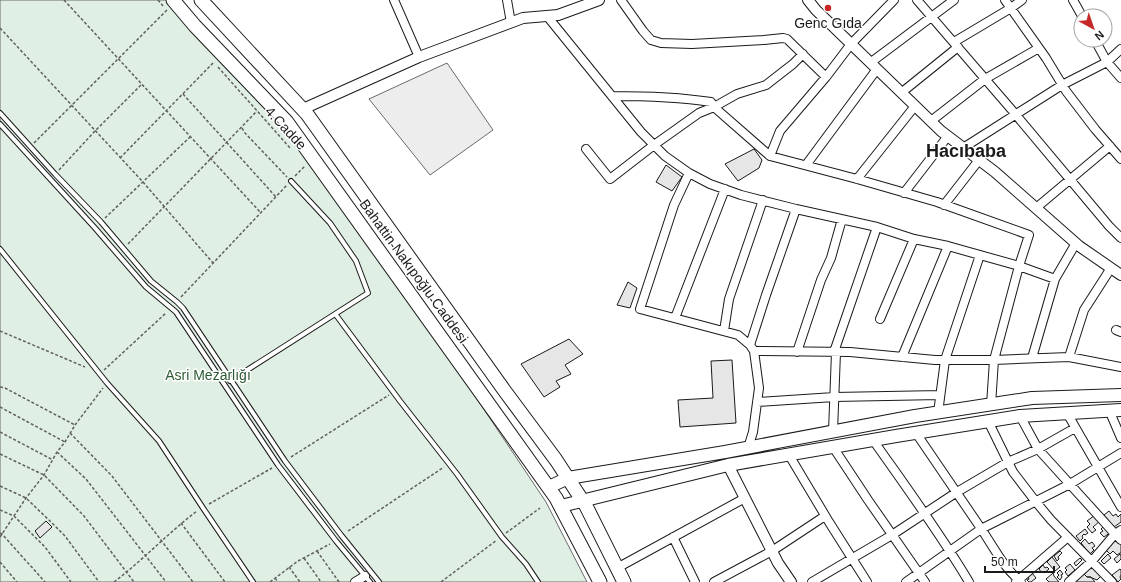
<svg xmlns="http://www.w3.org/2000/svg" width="1121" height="582" font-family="Helvetica,sans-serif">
<rect width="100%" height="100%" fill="#fff"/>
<path fill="#e0efe3" stroke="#6a6a6a" d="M0 0H169L289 130 420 314 546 502 587 582H0Z"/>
<path fill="#ededed" stroke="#6a6a6a" d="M447 63 493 130 430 175 369 99Z"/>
<path fill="#e6e6e6" stroke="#1a1a1a" d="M754 149 762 160 759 168 738 181 725 164Z
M666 165 682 177 672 191 656 182Z
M628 282 637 288 630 308 617 305Z
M569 339 583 354 565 365 571 374 556 381 560 387 544 397 521 364Z
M732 360 736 423 680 427 678 400 713 398 711 361Z
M1109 511 1113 516 1116 514 1118 517 1121 514V522L1114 527 1104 515Z
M1095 515 1100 521 1093 527 1096 530 1092 533 1087 527 1090 524 1087 521Z
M46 521 52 527 40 538 35 531Z
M1105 525 1111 532 1104 537 1100 533 1103 531 1101 529Z
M1085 529 1088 533 1085 535 1084 534 1082 536 1083 538 1080 541 1076 536Z
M1085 539 1089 544 1092 542 1095 546 1092 548 1094 550 1090 554 1081 543Z
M1117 539 1121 544V553H1120L1117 555 1113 551 1110 554 1106 550Z
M1060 551 1062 553 1058 557 1059 559 1057 561 1054 556Z
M1108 554 1111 558 1104 564 1101 561Z
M1120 554 1121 556V559L1117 563 1114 559Z
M1052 557 1060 567 1055 571 1047 562Z
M1080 558 1082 560 1076 566 1074 563Z
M1070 564 1075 570 1068 576 1065 572 1067 570 1065 568Z
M1093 564 1102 575 1097 580 1090 577H1087L1084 574 1086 573 1084 570Z
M1043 565 1045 568 1047 567 1049 569 1044 573 1042 571 1041 572 1039 569Z
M1120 569 1121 570V575L1120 577 1121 579 1118 582 1112 575Z
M1060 570 1063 574 1061 575 1062 577 1060 580 1057 577 1059 575 1057 573Z
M1032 573 1036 578 1031 582H1029L1027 580 1029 579 1028 577Z
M1053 573 1054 576 1059 582H1049L1046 579Z
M1084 574 1087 577H1091L1095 582H1073Z"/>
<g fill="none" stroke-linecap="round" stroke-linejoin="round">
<g stroke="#1a1a1a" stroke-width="6">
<path id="service" d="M0 113 55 174 101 222 151 281 177 302 183 308 285 461 341 535 379 582
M0 124 95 228 146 287 176 312 278 465 336 541 370 582
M0 249 107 383 159 441 203 508 253 582
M336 315 400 401 457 474 502 537 526 564 538 582
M230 381 368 293 356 261 330 223 291 181"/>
</g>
<g stroke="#1a1a1a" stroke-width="10">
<path id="minor" d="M394 0 419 57
M507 0 511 23
M621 0 643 31 651 40 661 43 692 44 764 40 783 38 787 39 826 77
M917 0 1011 109 1109 226 1121 238
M1005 0 1046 58 1066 91 1095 129 1121 159
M1073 0 1082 16
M547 16 641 132 665 156 689 173 710 184 741 195 796 209 877 227 914 239 948 246 1019 266 994 360 991 405
M1095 40 1107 62 1121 78
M954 42 1011 8 1022 0
M870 63 954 0
M901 93 958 47
M612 96C645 96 678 97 711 102L714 107 737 94 766 85 793 64 803 54
M931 121 985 79 1039 48
M963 148 1062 85 1107 62 1121 49
M586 149 610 179 654 145 699 113 714 107 770 156 857 179 937 202 1029 235 1019 266 1055 279 1076 243
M770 156 780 131 826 77 851 44 894 0
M806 165 877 69
M689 173 674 205 640 309 738 335 750 345
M857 179 915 106
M904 193 948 136
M944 205 979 160
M1036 208 1110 146
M796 209 766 295 750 345 754 351 850 352 935 360H994L1069 357 1121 367
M675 318 725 189
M880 319 914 239
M1116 330 1121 332
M724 331 729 299 763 200
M797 352 821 280 831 258 842 219
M834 352 877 227
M902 357 948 246
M1069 357 1084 310 1111 268
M1032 358 1055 279
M757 402 834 397 940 395
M1109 410 1121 438
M938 413 945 360 980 255
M1067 413 1121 507
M1020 416 1038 449 1115 534 1121 540
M988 421 1013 472 1036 502 1051 520 1112 582
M833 432 836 352
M916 433C937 464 959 496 980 527 993 546 1003 567 1021 582
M873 440C906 487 940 533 969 582
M833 447 868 500 925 582
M748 448 753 432 759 388 754 351
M789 455 829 522 867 582
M673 537 695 582
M617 568 745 498
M355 582 365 576
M714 582 772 551 825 516
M812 582 892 535 957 492 1008 462 1038 449 1075 428
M906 582 981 529 1070 484 1121 453
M1016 582 1068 537
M1069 582 1092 561 1115 534 1121 530"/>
</g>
<g stroke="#1a1a1a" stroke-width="12">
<path id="tertiary" d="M808 0 816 10 941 131 995 172 1079 246 1121 275
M303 109 419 57 523 18 558 15 599 0
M728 465 778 563 791 582"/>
</g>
<g stroke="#1a1a1a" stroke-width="14">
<path id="secondary" d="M549 487 568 478 725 452 915 416 1032 398 1121 395
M561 506 728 465 896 436 1020 416 1121 410"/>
</g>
<g stroke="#1a1a1a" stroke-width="15">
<path id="primary" d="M173 0 195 26 287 122 556 498 600 582
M201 0 307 114 504 390 556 460 586 506 624 582"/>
</g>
<path stroke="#5f5f5f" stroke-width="1.5" stroke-dasharray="3 2" stroke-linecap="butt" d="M64 0 261 213
M158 0 163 6
M0 28 143 182 213 263
M218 67 291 149
M183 94 276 197
M242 128 245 133 287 177
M34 143 167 10
M120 158 214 62
M59 170 95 131 142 84
M295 176 305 166
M105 218 190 137
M128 244 257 111
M181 297 287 185
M0 331 85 367
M104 370 166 313
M0 387 5 388 75 425
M0 407 65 442
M0 432 53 460
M70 433 112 476 193 582
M57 452 86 479 166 582
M0 454 44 475 84 516 134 582
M291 457 389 395
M0 486 26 498 52 523 65 536 99 582
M209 504 272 468
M0 510 14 516 45 547 71 582
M181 523 225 582
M348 531 444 467
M0 533 2 534 45 582
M506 533 540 508
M0 537 26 498 44 475 57 452 65 442 75 425 103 388
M317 551 339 582
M304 558 321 582
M0 562 17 582
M289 567 300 582
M275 578 278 582
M114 582C143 560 168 533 197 511
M270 582 298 561 330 544
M441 582 497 540"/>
<use href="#service" stroke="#fff" stroke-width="4"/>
<use href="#minor" stroke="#fff" stroke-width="8"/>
<use href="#tertiary" stroke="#fff" stroke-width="10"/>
<use href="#secondary" stroke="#fff" stroke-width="12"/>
<use href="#primary" stroke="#fff" stroke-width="13"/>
</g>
<circle fill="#c62828" stroke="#fff" stroke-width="1.5" cx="828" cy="8" r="4"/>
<g text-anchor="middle" stroke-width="3" stroke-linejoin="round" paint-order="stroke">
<g font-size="14" fill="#1a1a1a" stroke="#fff">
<text x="828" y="28">Genc Gıda</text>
</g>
<g font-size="14" fill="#1a1a1a" stroke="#fff">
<text transform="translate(286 128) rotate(47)" y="5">4.Cadde</text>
<text transform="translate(414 271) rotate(54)" y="5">Bahattin Nakıpoğlu Caddesi</text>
</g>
<g font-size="14" fill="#2b5a34" stroke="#fff">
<text x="208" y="380">Asri Mezarlığı</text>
</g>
<g font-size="18" font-weight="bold" fill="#1a1a1a" stroke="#fff">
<text x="966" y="157">Hacıbaba</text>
</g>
</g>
<g transform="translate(1093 28) rotate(140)"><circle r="19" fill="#ffffff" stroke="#a3a3a3"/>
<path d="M0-3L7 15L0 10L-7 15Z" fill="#c62828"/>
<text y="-6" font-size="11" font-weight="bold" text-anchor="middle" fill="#1a1a1a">N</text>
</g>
<path d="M985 566v6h69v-6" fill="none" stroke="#1a1a1a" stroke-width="2"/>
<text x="991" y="566" font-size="12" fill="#1a1a1a" stroke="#ffffff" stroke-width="3" paint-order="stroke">50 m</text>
</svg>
